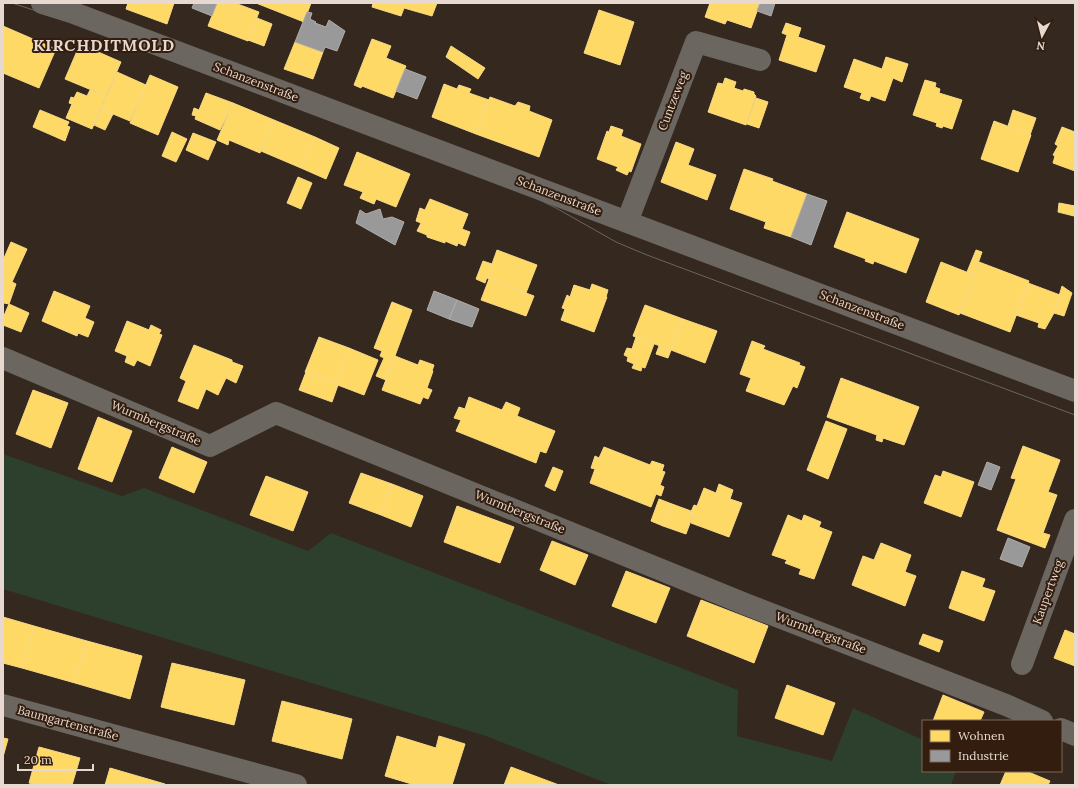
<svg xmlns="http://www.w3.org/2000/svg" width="1078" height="788" font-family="Lora,serif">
<rect width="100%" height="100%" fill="#34281f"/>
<path fill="#2d402d" d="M3 454 122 496 144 488 308 551 331 533 738 690 737 736 832 761 853 708 923 740V771H956L951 785H611L486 736 3 589Z"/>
<path fill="#ffd966" stroke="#f8d986" d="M128 3H174L167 24 126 9Z
M217 3H235L259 12 248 41 208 26Z
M256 3H311L304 22Z
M373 3H437L432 16 404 8 401 16 372 7Z
M710 3H760L751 28 727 20 725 24 705 17Z
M599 10 634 22 620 65 584 53Z
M257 18 272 24 264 46 248 40Z
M786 23 801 28 798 37 825 46 816 72 779 60 787 35 782 33Z
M3 26 56 49 39 88 3 73Z
M372 39 391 46 386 58 406 66 393 98 362 86 361 88 354 85Z
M295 42 323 52 313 79 284 69Z
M80 44 121 62 106 96 65 79Z
M451 46 485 68 478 79 446 57Z
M886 57 908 64 902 82 893 78 885 101 871 96 869 101 860 98 862 93 844 87 854 59 882 69Z
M117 72 146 85 130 121 101 109Z
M150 75 178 87 158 135 130 123Z
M725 78 736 82 734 88 743 91 744 89 754 92V94L756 96 746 125 708 112 718 83 723 84Z
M925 80 936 83 935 87 940 89 939 93 962 100 952 129 943 126 942 128 936 126 937 123 913 115Z
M444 84 457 89 459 85 471 89 469 93 489 100 476 134 432 117Z
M90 90 106 96 92 129 66 118 72 104 69 103 71 97 74 98 77 92 87 96Z
M206 93 233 103 220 130 195 119 196 116 192 115 194 108 199 110Z
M490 97 515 106 518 102 530 106 529 111 552 120 539 157 476 134Z
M756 98 768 102 759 128 747 124Z
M233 103 274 120 260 153 229 140 228 145 217 140Z
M101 109 113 114 105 130 94 125Z
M40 110 69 122 67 126 70 127 65 141 33 127Z
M1013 110 1036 118 1030 135 1008 126Z
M274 120 315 137 301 168 261 151Z
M994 121 1031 135 1018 172 981 159Z
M611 126 623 130 621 136 641 144 631 172 629 171 627 175 616 170 618 167 597 159 607 131 609 132Z
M1062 127 1075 132V171L1053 163 1055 156 1053 155 1058 146 1055 144Z
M172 132 187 139 176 162 162 156Z
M193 133 216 142 208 160 186 150Z
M315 137 339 148 326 179 301 168Z
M676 142 694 149 688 165 716 175 707 200 661 182Z
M357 152 410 174 396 207 376 199 374 204 360 198 363 192 344 185Z
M744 169 773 179 772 181 807 194 791 237 764 228 766 222 730 209Z
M298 177 312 183 301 209 287 203Z
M430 199 468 214 462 229 470 232 465 246 458 243 457 246 445 241V243L427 237V235L417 231 421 223 416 221 420 208 425 210Z
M1059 203 1075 206 1074 216 1058 212Z
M847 212 919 239 906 273 874 261 873 264 865 261 866 259 834 247Z
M11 242 27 249 12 282 16 284 9 304 4 303 3 304V257L4 258Z
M497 250 537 265 526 293 487 278Z
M976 250 982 252 974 275 967 272Z
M483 261 492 264 485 283 476 279Z
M941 262 974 275 959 315 926 302Z
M979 262 1029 281 1010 332 960 313Z
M489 279 534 296 526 316 481 300Z
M1028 283 1060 295 1054 313 1045 329 1038 327 1039 323 1016 315Z
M592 284 608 290 606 297H607L594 332 561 320 565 309 562 308 567 295 570 297 574 285 590 290Z
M1062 286 1072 293 1064 316 1054 313Z
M54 291 90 306 85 318 94 322 88 337 78 333 77 336 42 321Z
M392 302 412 310 386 380 376 376 384 358 380 356 382 351 374 348Z
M9 304 29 313 21 332 3 325V318Z
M645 305 683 319 671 350 633 336Z
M683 319 717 331 705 363 671 350Z
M127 321 149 330 151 325 161 330 159 334 162 335 150 366 137 360 134 366 125 362 127 356 115 351Z
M319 337 349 348 335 384 305 372Z
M636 337 654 344 645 368 642 367 641 371 632 368 634 364 627 361 628 357 624 355 627 348 632 349Z
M752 341 765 346 763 349 800 363 799 365 805 367 797 388 793 386 784 405 746 391 751 378 740 374Z
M194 345 232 360V362L243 366 236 383 226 378 218 395 206 389 198 409 178 401 186 381 180 378Z
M659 346 671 350 668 358 656 354Z
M349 348 378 360 364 395 335 384Z
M395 356 418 365 420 360 434 365 432 371H433L427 388 432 390 428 399 423 397 420 404 382 390Z
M306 372 338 385 332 402 299 390Z
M841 378 919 407 904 445 883 438 882 442 876 440 877 435 827 417Z
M33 390 68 403 51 448 16 434Z
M469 397 502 410 506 402 520 408 517 416 555 431 546 453 540 451 536 463 456 431 461 420 454 418 459 407 465 409Z
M98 417 132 431 112 482 78 469Z
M826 421 847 429 828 479 807 470Z
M1023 446 1060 460 1048 492 1057 495 1043 533 1050 535 1045 548 997 530 1016 479 1011 478Z
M172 447 207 462 194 493 159 478Z
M604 447 650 465 652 461 664 465 662 471 665 472 660 485 664 487 661 496 656 494 651 507 590 483 595 469 591 468 595 456 599 458Z
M553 467 563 471 555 491 545 486Z
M943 471 974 482 961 517 924 503 935 475 941 477Z
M361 473 392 484 381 515 349 503Z
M266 476 308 492 293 531 250 515Z
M392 484 423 496 411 527 381 515Z
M719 484 733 490 730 499 742 503 729 537 691 523 693 515 690 514 694 505 697 506 704 488 716 493Z
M659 499 672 504 663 526 651 521Z
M672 504 691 511 690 514 693 515 686 534 663 526Z
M457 506 514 527 500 563 444 542Z
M788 515 802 521 804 515 821 522 819 527 832 532 814 579 799 574 801 569 785 563 787 560 772 555Z
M552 541 588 555 575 585 540 570Z
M881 543 911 555 905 572 916 576 905 606 852 585 863 556 874 560Z
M626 571 670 588 656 623 612 606Z
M962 571 985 579 982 587 995 591 984 621 949 608Z
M701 600 768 626 754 663 687 636Z
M3 617 34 626 22 668 3 663Z
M34 626 87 641 75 683 22 668Z
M1065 630 1075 634V666L1054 658Z
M923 634 943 641 939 652 919 644Z
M87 641 142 656 130 699 75 683Z
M172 663 245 680 234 725 161 707Z
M787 685 835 703 823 735 775 718Z
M943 695 984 712 980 721H933Z
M282 701 352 719 342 759 272 741Z
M397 736 436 748 439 736 465 744 452 785H415L385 776Z
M3 738 8 739 3 757Z
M39 747 80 758 72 785H37L29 783Z
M511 767 559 785H504Z
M110 768 165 784V785H105Z
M1006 771H1026L1050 781 1048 785H1000Z"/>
<path fill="#999" stroke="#b0aca9" d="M194 3H217L212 16 192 8Z
M760 3H775L771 16 757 11Z
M307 12 312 13 310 19 316 22 315 23 326 27 329 20 345 31 337 51 325 47 323 52 295 42Z
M405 69 426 77 417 99 396 91Z
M807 194 827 201 811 245 791 237Z
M380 209 383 219 392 217 404 222 395 245 356 223 360 210 366 214Z
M434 291 457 300 449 319 427 310Z
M457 300 479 309 472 327 449 319Z
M987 462 1000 467 991 490 978 485Z
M1008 538 1030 547 1022 567 1000 559Z"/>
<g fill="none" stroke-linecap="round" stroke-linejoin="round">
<path stroke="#6b6660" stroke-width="22" d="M42 3 71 12 1075 391
M627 222 696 42 760 60
M3 358 210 446 276 413 745 604 1006 705 1042 721
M1022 664 1075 520
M3 705 296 785
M1061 729 1075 735"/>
<path stroke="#6b6560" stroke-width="1" d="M12 3 125 40 505 183 556 208 616 242 647 255 1075 415"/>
</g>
<g text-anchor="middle" stroke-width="4" stroke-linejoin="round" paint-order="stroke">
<g font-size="12" fill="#e7d9cf" stroke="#321d0e">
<text transform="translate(256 82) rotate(21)" y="4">Schanzenstraße</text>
<text transform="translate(673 101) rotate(-69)" y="4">Cuntzeweg</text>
<text transform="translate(559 196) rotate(21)" y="4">Schanzenstraße</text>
<text transform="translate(862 310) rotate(21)" y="4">Schanzenstraße</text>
<text transform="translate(156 423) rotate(23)" y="4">Wurmbergstraße</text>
<text transform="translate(520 512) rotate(22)" y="4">Wurmbergstraße</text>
<text transform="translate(1048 592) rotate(-70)" y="4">Kaupertweg</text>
<text transform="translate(821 633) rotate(21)" y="4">Wurmbergstraße</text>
<text transform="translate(68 723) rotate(15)" y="4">Baumgartenstraße</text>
</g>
<g font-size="16" font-weight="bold" letter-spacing="1" fill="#e7d9cf" stroke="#321d0e">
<text x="104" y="51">KIRCHDITMOLD</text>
</g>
</g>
<rect width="1078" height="788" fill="none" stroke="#e7d9cf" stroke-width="8"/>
<rect x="922" y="720" width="140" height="52" fill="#321d0e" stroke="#7a685b"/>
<rect x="930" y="730" width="20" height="12" fill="#ffd966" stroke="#7a685b"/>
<text x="958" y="740" font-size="12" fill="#e7d9cf">Wohnen</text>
<rect x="930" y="750" width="20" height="12" fill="#999999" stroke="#7a685b"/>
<text x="958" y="760" font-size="12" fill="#e7d9cf">Industrie</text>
<g transform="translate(1042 36) rotate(187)" stroke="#321d0e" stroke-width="3" paint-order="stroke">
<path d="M0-3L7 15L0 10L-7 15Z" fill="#e7d9cf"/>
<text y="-6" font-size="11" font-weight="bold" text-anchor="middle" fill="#e7d9cf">N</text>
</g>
<path d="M18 764v6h75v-6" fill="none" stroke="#e7d9cf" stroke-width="2"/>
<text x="24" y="764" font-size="12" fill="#e7d9cf" stroke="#321d0e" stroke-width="3" paint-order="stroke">20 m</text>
</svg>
